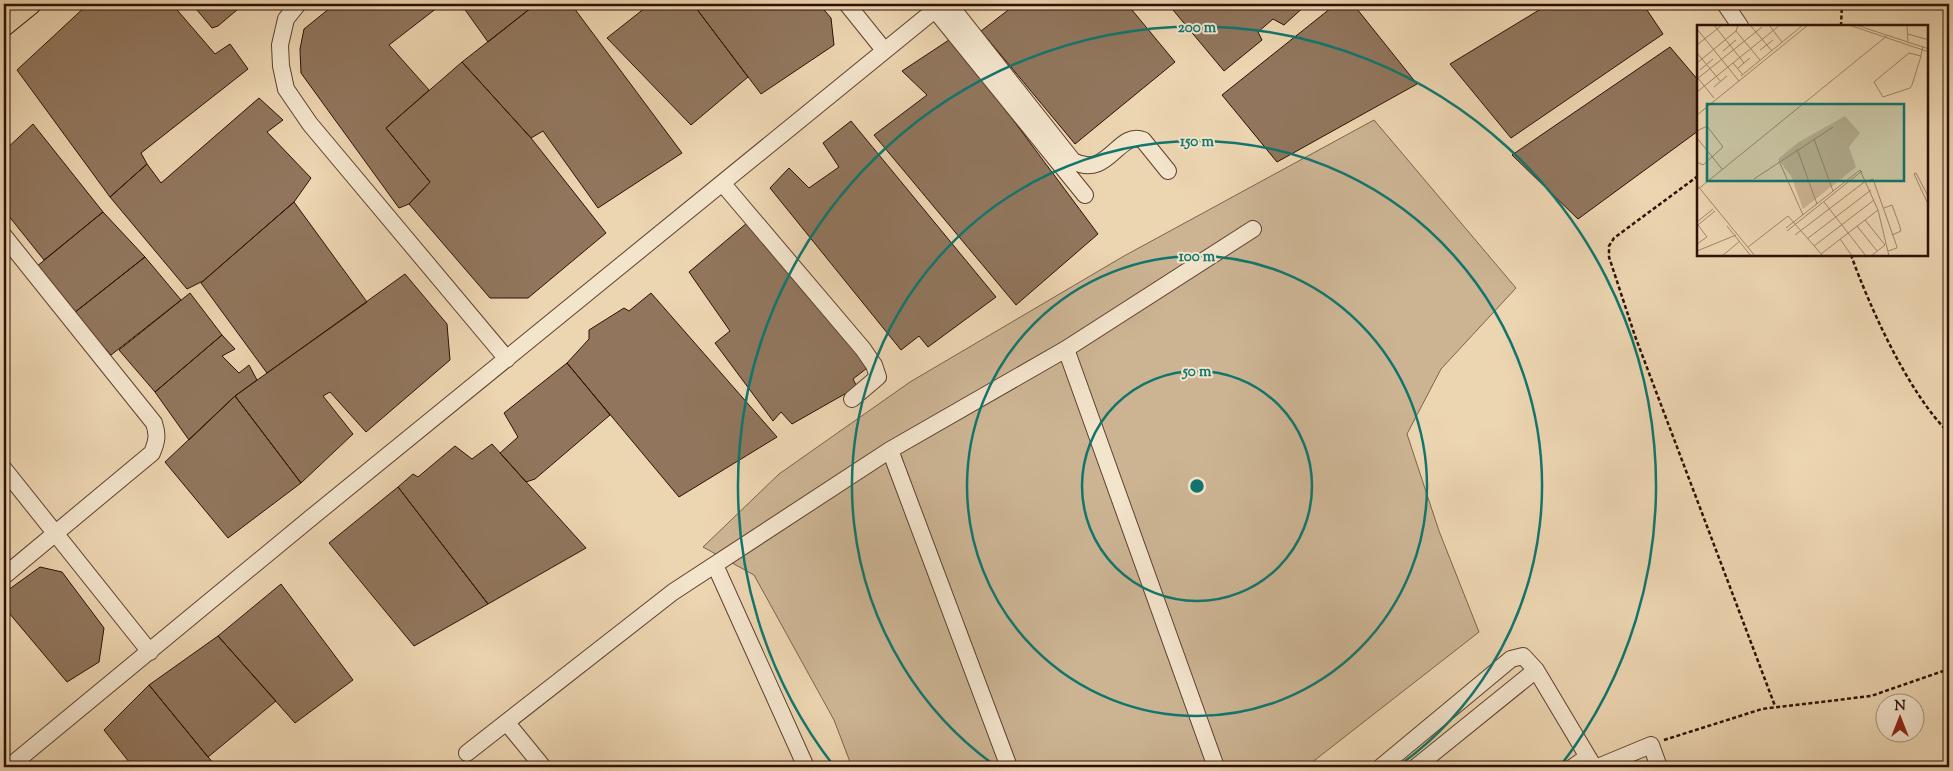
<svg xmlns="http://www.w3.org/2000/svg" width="1953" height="771" font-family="'Sorts Mill Goudy',serif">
<rect width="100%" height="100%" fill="#ecd5b1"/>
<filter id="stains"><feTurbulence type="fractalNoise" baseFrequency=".004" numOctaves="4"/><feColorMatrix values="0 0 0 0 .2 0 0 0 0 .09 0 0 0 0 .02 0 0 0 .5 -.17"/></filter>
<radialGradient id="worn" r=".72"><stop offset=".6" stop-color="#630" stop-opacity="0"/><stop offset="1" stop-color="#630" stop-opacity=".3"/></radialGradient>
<path fill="#ccb493" stroke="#7e624b" d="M1374 120 1516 288 1441 369 1407 434 1439 531 1479 632 1306 767H852L834 720 754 575 703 547 779 474 910 382 1124 256Z"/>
<path fill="#91765d" stroke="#2f1003" d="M88 4H172L215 54 230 44 248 69 141 153 147 164 110 197 17 70Z
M191 4H204L196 10Z
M205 4H244L218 26 212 28 197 10Z
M335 4H442L389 45 429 90 386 128 430 182 409 204 399 208 301 73 300 49 304 29Z
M461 4H536L488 42Z
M536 4H571L682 153 598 208 543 131 531 138 462 62Z
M650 4H693L748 77 691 125 607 38Z
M693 4H819L831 18 834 45 761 94Z
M1016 4H1127L1175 62 1075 144 981 31Z
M1168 4H1307L1284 25 1273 19 1258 32 1262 40 1224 71Z
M1336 4H1353L1417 84 1277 162 1222 95Z
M1549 4H1643L1663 34 1511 138 1450 64Z
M952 38 1098 234 1016 305 874 135 927 95 902 71Z
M1670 47 1698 80V131L1578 219 1512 155Z
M462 62 531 138 606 233 528 298H490L409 204 430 182 386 128Z
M259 98 283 120 267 132 311 178 294 202 203 281 187 289 110 197 147 164 161 183Z
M851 121 996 297 928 347 919 336 901 350 770 188 789 168 809 188 839 167 823 143Z
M33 124 103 212 44 260 4 210V151Z
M294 202 367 302 267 373 201 283Z
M103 212 145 257 74 313 36 267Z
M747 223 871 365 853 379 857 387 792 424 781 412 773 421 715 343 730 331 689 272Z
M145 257 181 300 111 355 74 313Z
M405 274 447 324 450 360 366 432 330 392 323 396 353 434 301 483 235 396Z
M190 293 222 335 155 392 119 350Z
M651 293 777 437 679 497 567 363 589 339V330L624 308 629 311Z
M222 335 235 349 222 356 239 373 249 365 257 380 235 396 189 440 155 392Z
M567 363 610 415 535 479 526 482 500 453 518 437 504 413Z
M235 396 301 483 228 538 165 462Z
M492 444 586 548 488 604 398 487 413 474 418 477 455 446 472 459Z
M398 487 488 604 414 646 329 543Z
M40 567 62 572 104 628 99 662 67 682 4 607V593Z
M281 584 353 680 295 723 218 636Z
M218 636 276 701 208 757 149 685Z
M149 685 208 757 217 767H133L104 730Z"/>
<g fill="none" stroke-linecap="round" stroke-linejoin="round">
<g stroke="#5e412e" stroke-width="18">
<path id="minor" d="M298 4 286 19 280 45 281 66 286 89 310 124 507 359
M847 4 884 50
M949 4 1073 161C1108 180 1118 130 1143 140L1168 171
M1725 4 1740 26
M935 10 1085 195
M723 184 863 349 874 365 878 377 852 399
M4 236 154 423C158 435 157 441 152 453L4 576
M1066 349 1216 767
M890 450 1009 767
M4 469 150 652
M715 565 806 767
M507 723 543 767
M467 753 673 592 890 450 1066 349 1253 229
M9 767 312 517 942 4
M1381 767 1511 659 1523 656 1536 670 1594 767
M1416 767 1536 670
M1573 767 1587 757
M1598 767 1651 745 1659 767"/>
</g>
<g stroke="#2f1003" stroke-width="22">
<path id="major" d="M4 26 31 4"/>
</g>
<path stroke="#2f1003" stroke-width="2.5" stroke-dasharray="4 2.5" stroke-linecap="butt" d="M1841 26 1842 4
M1698 176 1614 238 1609 246V257L1635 336 1775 706
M1851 255C1870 308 1909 394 1949 433
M1664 740 1762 709 1871 696 1949 669"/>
<use href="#minor" stroke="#f3e4cc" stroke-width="16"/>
<use href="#major" stroke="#ecd5b1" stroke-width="20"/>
</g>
<g fill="none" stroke="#0f766e" stroke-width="2.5">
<circle cx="1197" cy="486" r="115"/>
<circle cx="1197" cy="486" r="230"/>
<path d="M997 767A345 345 0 1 1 1397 767"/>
<path d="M833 765A459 459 0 1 1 1561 765"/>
</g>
<g transform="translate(1697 25)">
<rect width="231" height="231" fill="#ecd5b1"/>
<path d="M148 91 163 108 152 122 159 142 106 184 94 151 81 134 102 117Z" fill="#ccb493"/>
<path fill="none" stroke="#a0866b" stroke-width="1" d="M17 0 47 38M53 0 75 26M72 0 85 17M152 0 232 27M159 0 232 24M210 0 211 16M0 4 42 56M39 6 63 35M211 9 232 15M0 20 25 0M63 25 76 15M26 26 39 15M0 28 24 57M224 31 212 28 177 57 186 72 213 63 215 60 224 31V30L226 21M0 38 39 6 41 0M36 38 46 50M41 43 53 33M3 45 16 34M44 51 106 0M0 52 17 73M0 54 65 2M17 62 30 51M0 67 83 0M0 90 111 0M0 106 10 101 26 122 6 140 0 137M0 113 25 144M117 114 136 166M100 124 120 179M82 136 106 190M219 148 217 149 232 181M219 148 232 173M57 154 136 102M170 156 176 154 199 219 200 223 191 226M0 160 58 231M0 165 191 10M127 177 169 231M187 183 195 180 202 199 204 206 195 210M168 195 188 220 174 231M0 197 16 184M1 200 18 186M30 201 54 231M160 201 180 226M89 203 163 145 181 185 192 231M90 206 165 146M98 210 170 155M110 214 174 165M143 214 155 231M0 219 10 212 1 200M117 221 177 175M51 222 91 191 126 231M0 226 39 210M124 229 181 185M25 231 43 216"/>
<path fill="#0f766e" fill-opacity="0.15" stroke="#0f766e" stroke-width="2.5" d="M10 79H207V156H10Z"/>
<rect width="231" height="231" fill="none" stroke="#2f1003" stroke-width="2.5"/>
</g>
<circle cx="1197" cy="486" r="8" fill="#0f766e" stroke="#f3e4cc" stroke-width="2.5"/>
<g font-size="15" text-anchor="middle" font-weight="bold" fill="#0f766e" stroke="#f3e4cc" stroke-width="4" stroke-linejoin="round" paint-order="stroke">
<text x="1197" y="32">200 m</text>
<text x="1197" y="146">150 m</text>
<text x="1197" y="261">100 m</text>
<text x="1197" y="376">50 m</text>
</g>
<rect width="1953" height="771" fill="none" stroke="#ecd5b1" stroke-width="20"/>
<rect x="5" y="5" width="1943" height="761" fill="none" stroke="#2f1003" stroke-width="2.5"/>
<rect x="10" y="10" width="1933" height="751" fill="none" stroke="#2f1003"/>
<g transform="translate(1900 718)"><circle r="24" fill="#f3e4cc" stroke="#a58f7c"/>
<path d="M0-4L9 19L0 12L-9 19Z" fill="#8f2418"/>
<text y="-8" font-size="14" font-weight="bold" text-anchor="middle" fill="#2f1003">N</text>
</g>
<rect width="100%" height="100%" filter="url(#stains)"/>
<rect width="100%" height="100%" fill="url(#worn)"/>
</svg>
